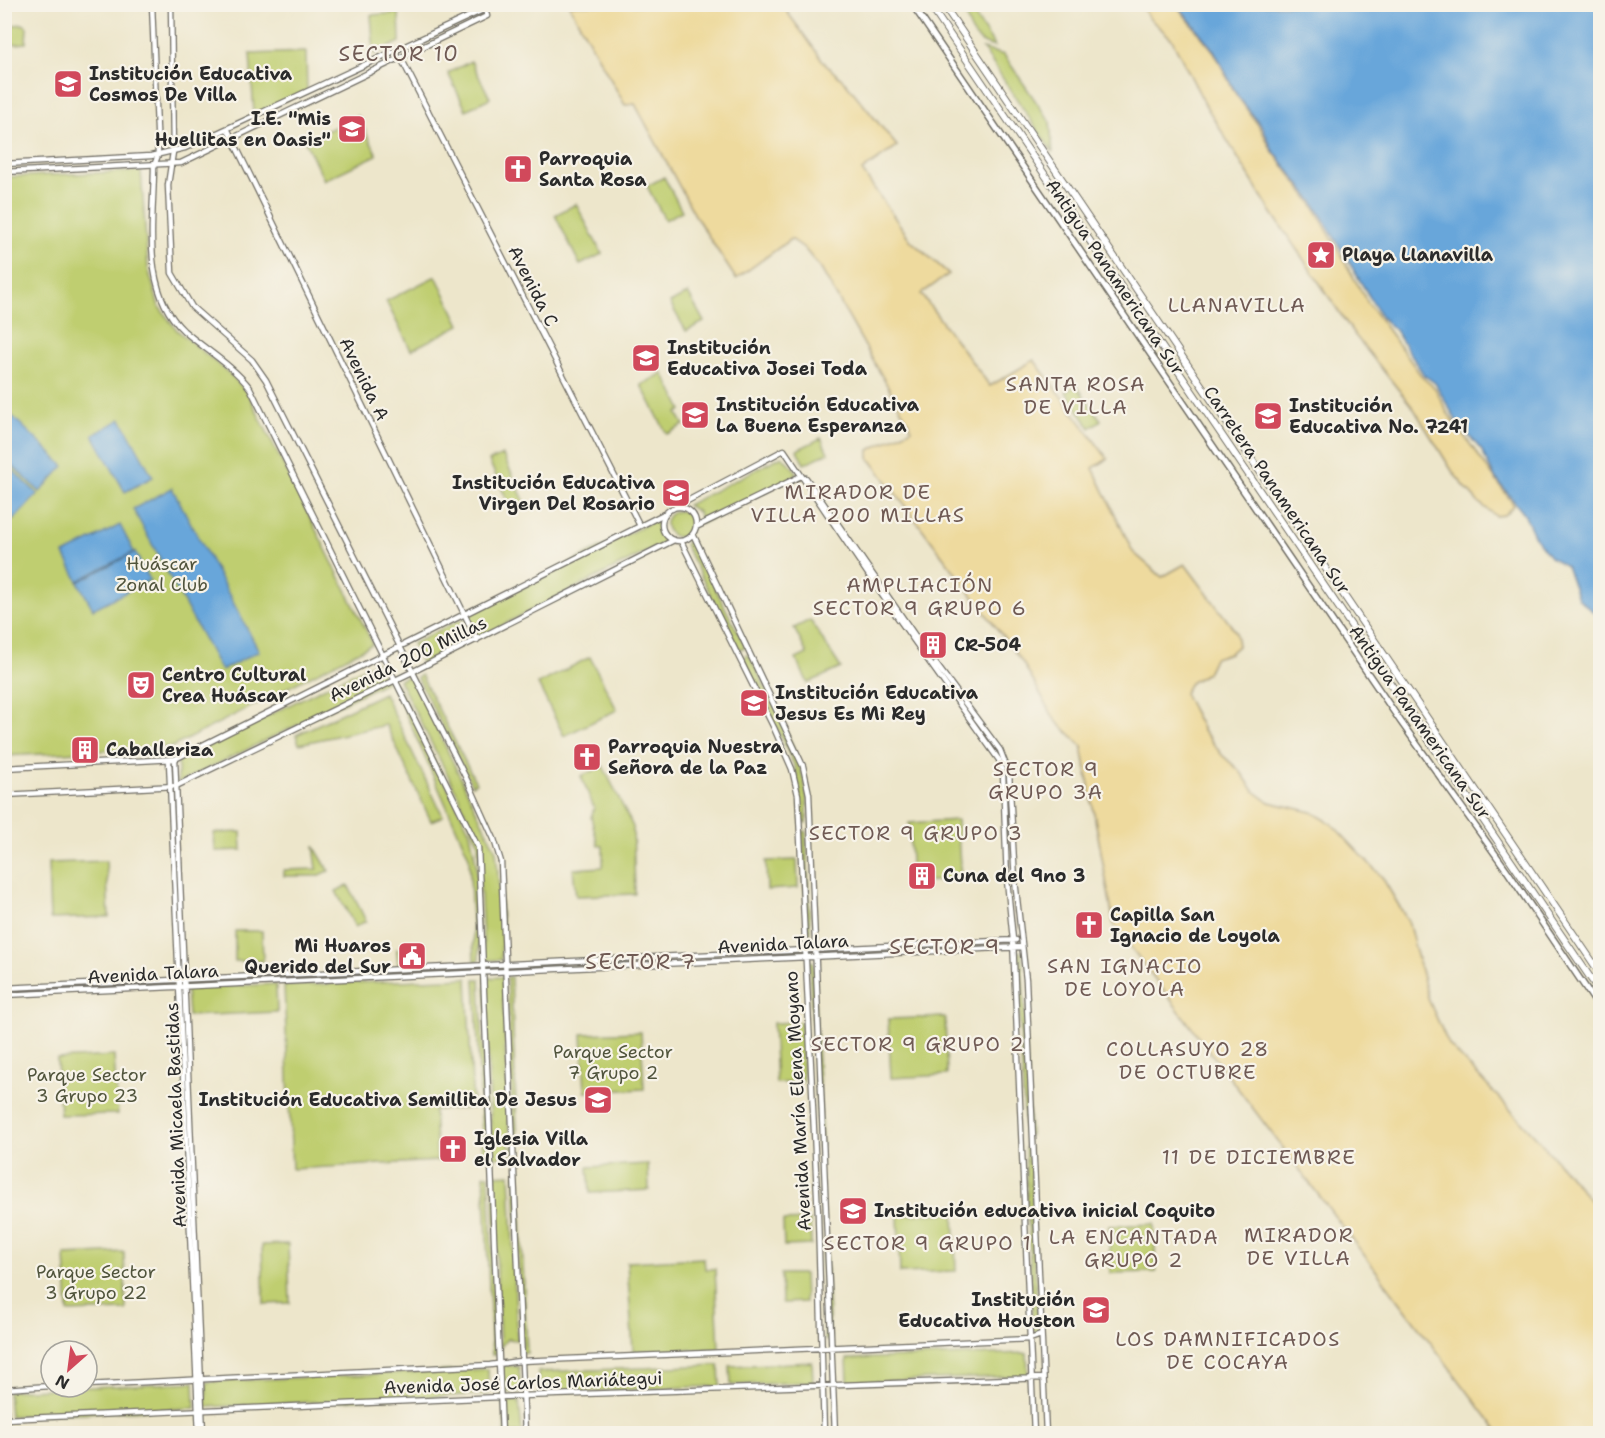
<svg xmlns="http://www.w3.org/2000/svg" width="1605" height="1438" font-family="'Shantell Sans',sans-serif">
<rect width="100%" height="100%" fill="#f7f3e8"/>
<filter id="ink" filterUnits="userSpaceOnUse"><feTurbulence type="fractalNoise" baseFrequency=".0167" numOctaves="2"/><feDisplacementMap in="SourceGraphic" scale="12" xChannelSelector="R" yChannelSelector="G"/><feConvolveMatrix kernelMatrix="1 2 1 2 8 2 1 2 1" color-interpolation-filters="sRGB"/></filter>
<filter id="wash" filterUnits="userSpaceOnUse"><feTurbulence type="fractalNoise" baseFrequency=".008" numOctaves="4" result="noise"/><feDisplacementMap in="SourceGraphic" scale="24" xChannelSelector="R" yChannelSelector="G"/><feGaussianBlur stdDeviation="1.35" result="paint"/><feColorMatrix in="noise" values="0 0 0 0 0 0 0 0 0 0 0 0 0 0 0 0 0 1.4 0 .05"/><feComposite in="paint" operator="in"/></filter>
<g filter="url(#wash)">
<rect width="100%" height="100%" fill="#ede6cb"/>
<path fill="#bfce70" stroke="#757c4e" stroke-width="1.5" d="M963 5H968L995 47C972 43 968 26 963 5Z
M399 13 400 42 374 54 371 15Z
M23 24 27 27 26 43 5 45V26Z
M983 49 1004 55 1050 122 1053 153Z
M306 52 307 91 254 114 250 54Z
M471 61 490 98 466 110 448 73Z
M358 116 377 155 324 180 305 141Z
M141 171 148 268 159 307 177 330 232 376 248 394 373 644 172 747 5 756 4 177Z
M664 177 682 211 665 220 647 186Z
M576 204 602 254 580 265 555 215Z
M436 276 460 325 411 350 386 301Z
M688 293 704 322 686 331 670 303Z
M663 373 682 410 677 413 684 425 667 434 641 385Z
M1076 385 1101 420 1090 428 1066 392Z
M821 438 828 453 804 464 797 450Z
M503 455 527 507 513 513 489 461Z
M782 456 796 471V475L701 524 698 512 687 505Z
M666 524a13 13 0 1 1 26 0a13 13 0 1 1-26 0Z
M657 519 658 533 668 541 477 638 466 616Z
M687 542H691L745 646 744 648 739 649 685 545Z
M461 619 472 639 422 664 412 644Z
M810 620 841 668 808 683 796 659 807 654 794 628Z
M746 655H749C770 699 816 775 806 823L801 821 800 792 795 767 744 659Z
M590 657 617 710 564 736 538 684Z
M376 662 386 682 178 783V760Z
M411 675 496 851 502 922 501 960H484L478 842 459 797 399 680Z
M421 675 476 783 472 785 417 677Z
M397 685 470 832 476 864 479 961H474L469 857 394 687Z
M384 693 443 816 431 821 386 725 299 744 296 735Z
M603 766 633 827 635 894 576 896 573 869 603 867V846L598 845 591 817 594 808 581 776Z
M957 820 961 880 912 882 909 823Z
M806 831 811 948 807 946 802 832Z
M241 832 242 850 215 851 214 833Z
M314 846 329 871 318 876H284V870L317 869Z
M797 860 798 888 767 890 766 861Z
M106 861 109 917 50 919 48 863Z
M348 885 366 921 355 927 346 909 348 908H345L336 891Z
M235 931H262L263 961H235Z
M397 949H423L428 963 398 966Z
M1017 952H1022L1030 1135H1025Z
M809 961 813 962 822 1145 819 1147Z
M502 977 510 1156 492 1157 485 978Z
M507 977H511L518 1156H514Z
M467 978 473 1108 434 1110 437 1161 292 1169 284 986Z
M475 979H480L488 1157H483Z
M276 984 277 1012 188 1016 186 988Z
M945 1017 947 1075 891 1078 888 1019Z
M801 1022 803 1082 776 1083 773 1023Z
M641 1032 644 1089 585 1092 582 1034Z
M114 1056 118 1114 60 1115 57 1059Z
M1025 1148H1030L1038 1331H1033Z
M648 1164 649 1190 590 1193 588 1167Z
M510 1174 517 1340 507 1339 500 1348 493 1175Z
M515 1174H519L527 1353H522Z
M484 1175H489L496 1355H492Z
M954 1213 956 1271 900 1273 898 1215Z
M810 1220 811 1245 784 1246 783 1221Z
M1154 1224 1156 1272 1110 1273 1109 1226Z
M288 1244 290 1303 264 1304 262 1245Z
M124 1252 126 1310 68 1312 65 1255Z
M823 1253 826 1255 830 1340H825Z
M704 1258 705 1269H715L719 1349 633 1351 627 1262Z
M781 1274H804L805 1302 782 1303Z
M1027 1353 1028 1376 848 1382 847 1359Z
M812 1362 813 1382 731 1385 730 1366Z
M505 1365 519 1367 521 1389 518 1393 503 1392 501 1369Z
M719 1365 720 1386 539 1393 538 1372Z
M488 1369 489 1394 206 1407 207 1382Z
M194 1382 195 1408 10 1416 8 1391Z
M519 1401 522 1433H505L503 1402Z"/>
<path fill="#eeda9e" stroke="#8c8264" stroke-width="1.5" d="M569 5H782L826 65 846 83 897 146 862 171 911 241 949 274 921 294 990 386 1034 360 1108 459 1093 468 1133 552 1162 577 1185 564 1236 632 1238 646 1230 653 1214 658 1207 673 1190 683 1184 693 1203 730 1222 755 1240 771 1254 791 1269 802 1312 812 1331 823 1382 877 1408 921 1429 1001 1449 1045 1538 1139 1600 1212V1433H1499L1114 925 1082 746 1055 720 1023 663 869 458V450L912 429 821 269 804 248 791 239 736 279 696 217 635 104 625 105Z
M1141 5H1176L1214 52 1235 93 1261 129 1271 149 1313 205 1368 303 1423 378 1435 388 1447 412 1514 505 1504 515 1496 516 1478 502 1454 474 1414 409 1354 334 1270 210 1206 106 1171 38 1149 18Z"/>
<path fill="#68a6da" stroke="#4a6882" stroke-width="1.5" d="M1178 5H1600V623L1598 616 1578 598 1566 566 1550 557 1535 537 1524 514 1494 476 1482 451 1456 420 1435 383 1424 375 1395 330 1382 318 1314 203 1272 149 1263 128 1237 95 1215 52Z
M5 409 64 466 40 492 5 459Z
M121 419 153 477 125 492 93 435Z
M5 463 38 494 14 520 5 511Z
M172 488 259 651 221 671 133 509Z
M120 525 134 552 78 581 64 554Z
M135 552 150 580 93 609 78 582Z"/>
</g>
<g filter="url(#ink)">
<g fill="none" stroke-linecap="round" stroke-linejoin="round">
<g stroke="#6f6c63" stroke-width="7">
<path id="tertiary" d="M401 58 640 526
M228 130 477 640
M4 164 151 156 185 148 485 9 487 16 181 163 4 172
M806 478 927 653
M662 524a17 17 0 1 1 34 0a17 17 0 1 1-34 0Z
M672 509 784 450 893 611 999 760 1003 774 1007 880 1013 940 1034 1434
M696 527 801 476
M693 534 803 766 809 794 835 1434
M681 541 774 728 792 769 798 795 818 1215 824 1434
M399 647 666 513
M936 664 1000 750 1009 773 1015 880 1026 980 1046 1434
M412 672 674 540
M175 759 203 1434
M169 761 199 1434
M4 988 1016 940
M4 995 1022 947
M520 1361 1030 1339 1041 1335
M4 1373 7 1434
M523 1396 1043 1378"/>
</g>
<g stroke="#6f6c63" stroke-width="7">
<path id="secondary" d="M152 4 158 155 154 166C154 220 140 290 184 331 206 350 232 365 250 388L478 847 502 1434
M171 4 173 152 168 185 172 273 192 307 252 360 266 380 470 786 494 839 501 862 525 1434
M4 768 175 759 399 647
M4 795 176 786 412 672
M87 1385 490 1365 520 1361
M4 1389 51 1386
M4 1419 523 1396"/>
</g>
<g stroke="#6f6c63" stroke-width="8">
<path id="primary" d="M912 4 1401 722 1508 872 1600 1009"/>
</g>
<g stroke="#6f6c63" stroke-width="8">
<path id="motorway" d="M929 4 1600 992
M943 4 1600 973"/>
</g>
<use href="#tertiary" stroke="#fff" stroke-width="4.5"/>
<use href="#secondary" stroke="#fff" stroke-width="4.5"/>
<use href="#primary" stroke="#fff" stroke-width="5"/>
<use href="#motorway" stroke="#fff" stroke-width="6"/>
</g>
</g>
<defs>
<g id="school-square" transform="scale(1.5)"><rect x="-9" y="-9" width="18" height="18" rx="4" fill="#d1495b" stroke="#f7f3e8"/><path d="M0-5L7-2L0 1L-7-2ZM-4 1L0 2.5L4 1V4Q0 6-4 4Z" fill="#fff"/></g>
<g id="church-square" transform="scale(1.5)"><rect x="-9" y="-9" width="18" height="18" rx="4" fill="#d1495b" stroke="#f7f3e8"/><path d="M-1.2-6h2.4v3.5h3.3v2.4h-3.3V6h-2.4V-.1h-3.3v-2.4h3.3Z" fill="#fff"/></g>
<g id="sight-square" transform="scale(1.5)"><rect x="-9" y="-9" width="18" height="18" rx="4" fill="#d1495b" stroke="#f7f3e8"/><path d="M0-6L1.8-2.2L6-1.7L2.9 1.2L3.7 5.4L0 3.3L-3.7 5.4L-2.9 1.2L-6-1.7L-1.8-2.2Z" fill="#fff"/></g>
<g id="building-square" transform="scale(1.5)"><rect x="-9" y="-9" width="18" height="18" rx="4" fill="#d1495b" stroke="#f7f3e8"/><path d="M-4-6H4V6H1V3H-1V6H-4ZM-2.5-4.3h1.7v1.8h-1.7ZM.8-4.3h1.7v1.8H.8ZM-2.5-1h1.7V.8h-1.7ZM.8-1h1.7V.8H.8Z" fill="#fff"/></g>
<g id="theatre-square" transform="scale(1.5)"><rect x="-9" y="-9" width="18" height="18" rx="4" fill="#d1495b" stroke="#f7f3e8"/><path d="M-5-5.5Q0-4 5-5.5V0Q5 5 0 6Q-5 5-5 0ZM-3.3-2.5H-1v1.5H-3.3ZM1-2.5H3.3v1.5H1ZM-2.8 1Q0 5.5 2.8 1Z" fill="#fff"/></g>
<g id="civic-square" transform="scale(1.5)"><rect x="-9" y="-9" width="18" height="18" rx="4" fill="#d1495b" stroke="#f7f3e8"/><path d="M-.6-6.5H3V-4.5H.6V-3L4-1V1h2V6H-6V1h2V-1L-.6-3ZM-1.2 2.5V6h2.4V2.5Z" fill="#fff"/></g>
</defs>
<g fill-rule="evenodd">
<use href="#school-square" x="68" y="84"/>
<use href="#school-square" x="352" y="129"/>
<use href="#church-square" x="518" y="169"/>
<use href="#sight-square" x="1321" y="255"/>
<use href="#school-square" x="646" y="358"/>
<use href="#school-square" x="695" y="415"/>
<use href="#school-square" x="1268" y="416"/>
<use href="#school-square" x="676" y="493"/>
<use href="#building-square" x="933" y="645"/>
<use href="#theatre-square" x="141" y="685"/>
<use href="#school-square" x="754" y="703"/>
<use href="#building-square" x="85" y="750"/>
<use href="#church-square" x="587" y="757"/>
<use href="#building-square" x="922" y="876"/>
<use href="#church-square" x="1089" y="925"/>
<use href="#civic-square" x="412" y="956"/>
<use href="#school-square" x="598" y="1100"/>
<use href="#church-square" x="453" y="1149"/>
<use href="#school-square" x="853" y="1211"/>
<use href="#school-square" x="1096" y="1310"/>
</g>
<g text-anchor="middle" stroke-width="4.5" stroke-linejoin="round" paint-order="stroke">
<g font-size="18" font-weight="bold" fill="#2b2b2b" stroke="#f7f3e8" text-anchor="start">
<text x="89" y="80">Institución Educativa<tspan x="89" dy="21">Cosmos De Villa</tspan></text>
<text x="331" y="125" text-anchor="end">I.E. "Mis<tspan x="331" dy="21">Huellitas en Oasis"</tspan></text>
<text x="539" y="165">Parroquia<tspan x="539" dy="21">Santa Rosa</tspan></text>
<text x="1342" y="261">Playa Llanavilla</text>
<text x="667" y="354">Institución<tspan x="667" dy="21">Educativa Josei Toda</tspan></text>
<text x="716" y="411">Institución Educativa<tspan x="716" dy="21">La Buena Esperanza</tspan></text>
<text x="1289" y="412">Institución<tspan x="1289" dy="21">Educativa No. 7241</tspan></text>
<text x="655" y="489" text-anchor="end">Institución Educativa<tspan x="655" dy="21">Virgen Del Rosario</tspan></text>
<text x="954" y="651">CR-504</text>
<text x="162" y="681">Centro Cultural<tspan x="162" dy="21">Crea Huáscar</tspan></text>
<text x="775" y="699">Institución Educativa<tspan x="775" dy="21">Jesus Es Mi Rey</tspan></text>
<text x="608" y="753">Parroquia Nuestra<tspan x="608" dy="21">Señora de la Paz</tspan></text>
<text x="106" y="756">Caballeriza</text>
<text x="943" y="882">Cuna del 9no 3</text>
<text x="1110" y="921">Capilla San<tspan x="1110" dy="21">Ignacio de Loyola</tspan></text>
<text x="391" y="952" text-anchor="end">Mi Huaros<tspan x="391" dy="21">Querido del Sur</tspan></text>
<text x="577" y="1106" text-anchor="end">Institución Educativa Semillita De Jesus</text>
<text x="474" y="1145">Iglesia Villa<tspan x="474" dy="21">el Salvador</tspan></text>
<text x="874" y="1217">Institución educativa inicial Coquito</text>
<text x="1075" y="1306" text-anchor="end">Institución<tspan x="1075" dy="21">Educativa Houston</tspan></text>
</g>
<g font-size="18" fill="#2b2b2b" stroke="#f7f3e8">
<text transform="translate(1115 277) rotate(56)" y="6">Antigua Panamericana Sur</text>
<text transform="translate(533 286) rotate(63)" y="6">Avenida C</text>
<text transform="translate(364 379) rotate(64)" y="6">Avenida A</text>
<text transform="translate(1277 490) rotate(56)" y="6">Carretera Panamericana Sur</text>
<text transform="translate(408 659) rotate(-26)" y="6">Avenida 200 Millas</text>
<text transform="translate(1420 722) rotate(55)" y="6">Antigua Panamericana Sur</text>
<text transform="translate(783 944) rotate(-3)" y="6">Avenida Talara</text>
<text transform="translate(153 974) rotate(-3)" y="6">Avenida Talara</text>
<text transform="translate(798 1101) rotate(-93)" y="6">Avenida María Elena Moyano</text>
<text transform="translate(176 1115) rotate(-92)" y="6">Avenida Micaela Bastidas</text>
<text transform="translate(523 1383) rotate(-2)" y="6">Avenida José Carlos Mariátegui</text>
</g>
<g font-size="18" fill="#50543c" stroke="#f7f3e8">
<text x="162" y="570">Huáscar<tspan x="162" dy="21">Zonal Club</tspan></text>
<text x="613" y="1058">Parque Sector<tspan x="613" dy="21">7 Grupo 2</tspan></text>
<text x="87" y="1081">Parque Sector<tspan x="87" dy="21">3 Grupo 23</tspan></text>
<text x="96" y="1278">Parque Sector<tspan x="96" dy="21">3 Grupo 22</tspan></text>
</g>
<g font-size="20" letter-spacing="1.5" fill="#6f5a54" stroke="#f7f3e8">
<text x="1237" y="312">LLANAVILLA</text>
<text x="1076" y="391">SANTA ROSA<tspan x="1076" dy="23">DE VILLA</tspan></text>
<text x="858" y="499">MIRADOR DE<tspan x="858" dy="23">VILLA 200 MILLAS</tspan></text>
<text x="920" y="592">AMPLIACIÓN<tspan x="920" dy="23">SECTOR 9 GRUPO 6</tspan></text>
<text x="1046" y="776">SECTOR 9<tspan x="1046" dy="23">GRUPO 3A</tspan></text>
<text x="916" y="840">SECTOR 9 GRUPO 3</text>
<text x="1125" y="973">SAN IGNACIO<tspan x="1125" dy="23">DE LOYOLA</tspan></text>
<text x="918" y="1051">SECTOR 9 GRUPO 2</text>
<text x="1188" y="1056">COLLASUYO 28<tspan x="1188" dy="23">DE OCTUBRE</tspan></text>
<text x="1259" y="1164">11 DE DICIEMBRE</text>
<text x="1299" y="1242">MIRADOR<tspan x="1299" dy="23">DE VILLA</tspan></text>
<text x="1134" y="1244">LA ENCANTADA<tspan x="1134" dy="23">GRUPO 2</tspan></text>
<text x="928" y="1250">SECTOR 9 GRUPO 1</text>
<text x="1228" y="1346">LOS DAMNIFICADOS<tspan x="1228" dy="23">DE COCAYA</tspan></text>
</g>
<g font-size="21" letter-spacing="1.5" fill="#6f5a54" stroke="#f7f3e8">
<text x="399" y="61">SECTOR 10</text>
<text x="945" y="954">SECTOR 9</text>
<text x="641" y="969">SECTOR 7</text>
</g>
</g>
<rect width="1605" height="1438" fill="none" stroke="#f7f3e8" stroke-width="24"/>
<g transform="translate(69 1369) rotate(208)"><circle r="28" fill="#f7f3e8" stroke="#a5a39c" stroke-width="1.5"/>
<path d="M0-4.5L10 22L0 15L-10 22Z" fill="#d1495b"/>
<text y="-9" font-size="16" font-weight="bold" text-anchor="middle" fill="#2b2b2b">N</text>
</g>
</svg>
